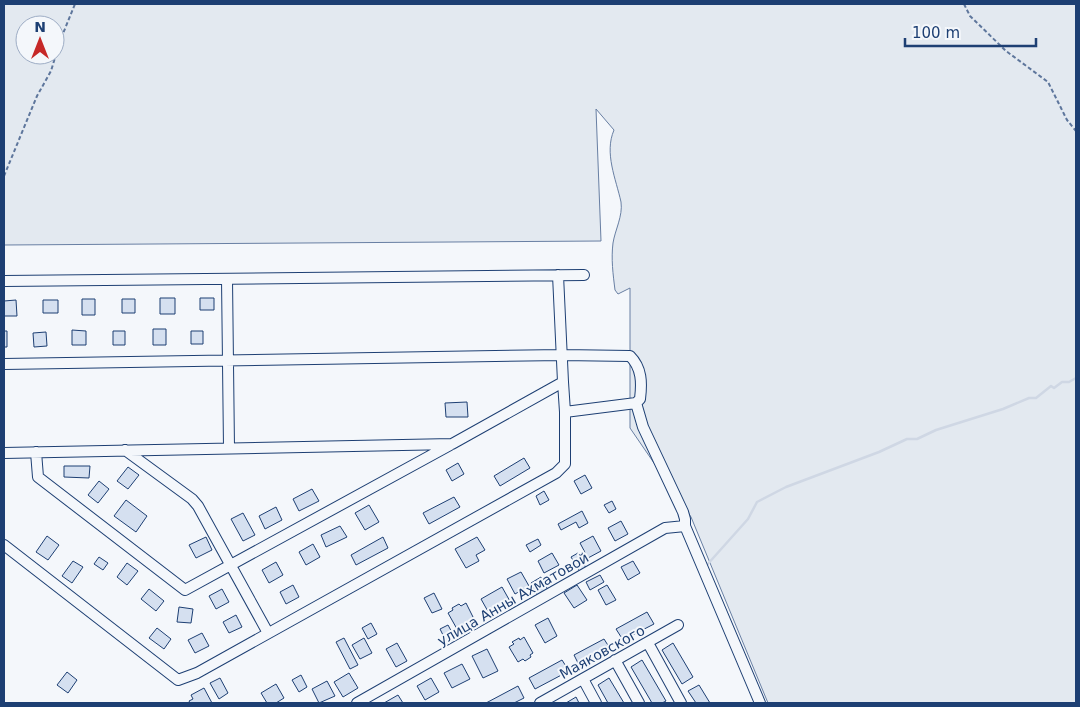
<svg xmlns="http://www.w3.org/2000/svg" width="1080" height="707" font-family="'DejaVu Sans',sans-serif">
<rect width="100%" height="100%" fill="#f4f7fb"/>
<path fill="#e3e9f0" stroke="#687fa3" fill-rule="evenodd" d="M4 4H1076V703H768L691 517 630 428V288L618 294 615 290C613 274 611 259 613 243 615 230 623 216 621 202 616 179 604 153 614 130L596 109 601 241 4 245ZM25 25H55V55H25Z"/>
<g fill="none" stroke-linecap="round" stroke-linejoin="round">
<path stroke="#cfd7e4" stroke-width="2.5" d="M706 566 748 519 757 502 786 487 879 452 907 439H917L936 430 1003 409 1029 398H1036L1051 386 1054 388 1062 382H1069L1076 378"/>
</g>
<path fill="#d5e0f0" stroke="#1d3f73" d="M160 298H175V314H160Z
M200 298H214V310H200Z
M82 299H95V315H82Z
M122 299H135V313H122Z
M16 300 17 316H4V301Z
M43 300H58V313H43Z
M153 329H166V345H153Z
M72 330 86 331V345H72Z
M4 331H7V347H4Z
M113 331H125V345H113Z
M191 331H203V344H191Z
M46 332 47 346 34 347 33 333Z
M467 402 468 417H446L445 403Z
M524 458 530 468 500 486 494 476Z
M458 463 464 474 452 481 446 470Z
M64 466H90L89 478 64 477Z
M128 467 139 475 128 489 117 481Z
M585 475 592 488 581 494 574 481Z
M99 481 109 489 98 503 88 495Z
M312 489 319 501 299 511 293 499Z
M544 491 549 500 540 505 536 496Z
M454 497 460 507 429 524 423 513Z
M126 500 147 516 136 532 114 516Z
M612 501 616 509 609 513 604 505Z
M369 505 379 522 365 530 355 513Z
M276 507 282 520 265 529 259 516Z
M582 511 588 523 579 528 576 522 561 530 558 524Z
M243 513 255 535 243 541 231 519Z
M621 521 628 534 615 541 608 528Z
M340 526 347 537 326 547 321 535Z
M47 536 59 545 48 560 36 552Z
M593 536 601 551 588 558 580 543Z
M206 537 212 550 196 558 189 545Z
M383 537 388 548 356 565 351 555Z
M477 537 485 550 476 555 479 561 466 568 455 549Z
M538 539 541 545 530 552 526 545Z
M313 544 320 557 306 565 299 552Z
M552 553 559 565 544 573 538 561Z
M578 553 586 568 580 572 571 557Z
M99 557 108 563 103 570 94 564Z
M73 561 83 567 72 583 62 576Z
M633 561 640 573 628 580 621 567Z
M276 562 283 575 269 583 262 570Z
M127 563 138 571 127 585 117 577Z
M521 572 529 586 515 594 507 579Z
M600 575 604 582 590 590 586 582Z
M541 577 548 590 538 596 531 583Z
M293 585 299 597 286 604 280 592Z
M577 585 587 600 574 608 564 593Z
M607 585 616 600 606 605 598 590Z
M502 587 511 603 490 615 481 599Z
M149 589 164 601 156 611 141 599Z
M222 589 229 602 216 609 209 596Z
M434 593 442 609 432 613 424 598Z
M466 603 474 619 469 622 471 624 457 629 448 613 453 610 452 608 459 604 461 606Z
M179 607 193 609 191 623 177 622Z
M647 612 654 624 623 640 616 629Z
M236 615 242 627 229 633 223 622Z
M548 618 557 636 545 643 535 625Z
M371 623 377 634 368 639 362 628Z
M448 625 455 638 447 643 440 629Z
M157 628 171 639 164 649 149 638Z
M202 633 209 646 195 653 188 640Z
M524 637 533 653 530 655 531 657 525 661 523 659 518 662 509 647 514 644 512 642 519 638 520 640Z
M344 638 358 665 350 669 336 642Z
M364 638 372 653 360 659 352 645Z
M604 639 611 650 580 667 574 655Z
M397 643 407 661 396 667 386 649Z
M673 643 693 677 682 684 662 650Z
M487 649 498 671 483 678 472 656Z
M562 660 569 671 535 689 529 678Z
M642 660 666 701 662 703H652L631 667Z
M462 664 470 679 452 688 444 673Z
M67 672 77 680 68 693 57 685Z
M349 673 358 688 343 697 334 682Z
M301 675 307 687 299 692 292 680Z
M220 678 228 693 219 699 210 683Z
M431 678 439 692 425 700 417 686Z
M609 678 624 703H608L598 685Z
M327 681 335 696 319 703 312 689Z
M276 684 284 698 276 703H267L261 693Z
M699 685 710 703H696L688 691Z
M518 686 524 698 514 703H486Z
M204 688 212 703H190L189 701 193 699 191 695Z
M398 695 403 703H384Z
M576 697 579 703H566Z"/>
<g fill="none" stroke-linecap="round" stroke-linejoin="round">
<g stroke="#1d3f73" stroke-width="12">
<path id="minor" d="M227 279 229 448
M4 281 584 275
M4 364 562 355 630 356C642 368 642 383 640 399L636 403 565 412 563 382
M636 403 643 427 683 512 685 519V526L760 703
M125 450 192 499 198 506 268 633
M36 452 38 477 185 590 450 445
M4 453 452 444 563 382 558 275
M4 545 178 680 197 673 556 473 565 464V412
M648 643 681 703
M615 660 639 703
M583 679 596 703
M357 703 665 528 685 526
M540 703 678 625"/>
</g>
<path stroke="#5e769c" stroke-width="2" stroke-dasharray="4 2.5" stroke-linecap="butt" d="M964 4 970 16 1006 51 1048 82 1067 120 1076 131
M4 176 37 96 51 71 60 41 75 4"/>
<use href="#minor" stroke="#f4f7fb" stroke-width="10"/>
</g>
<g text-anchor="middle" stroke-width="4" stroke-linejoin="round" paint-order="stroke">
<g font-size="14" fill="#1d3f73" stroke="#f4f7fb">
<text transform="translate(513 599) rotate(-30)" y="5">улица Анны Ахматовой</text>
<text transform="translate(602 652) rotate(-29)" y="5">Маяковского</text>
</g>
</g>
<rect width="1080" height="707" fill="none" stroke="#1d3f73" stroke-width="10"/>
<g transform="translate(40 40)"><circle r="24" fill="#f4f7fb" stroke="#9eadc5"/>
<path d="M0-4L9 19L0 12L-9 19Z" fill="#c62828"/>
<text y="-8" font-size="14" font-weight="bold" text-anchor="middle" fill="#1d3f73">N</text>
</g>
<path d="M905 38v8h131v-8" fill="none" stroke="#1d3f73" stroke-width="2.5"/>
<text x="912" y="38" font-size="15" fill="#1d3f73" stroke="#f4f7fb" stroke-width="4" paint-order="stroke">100 m</text>
</svg>
